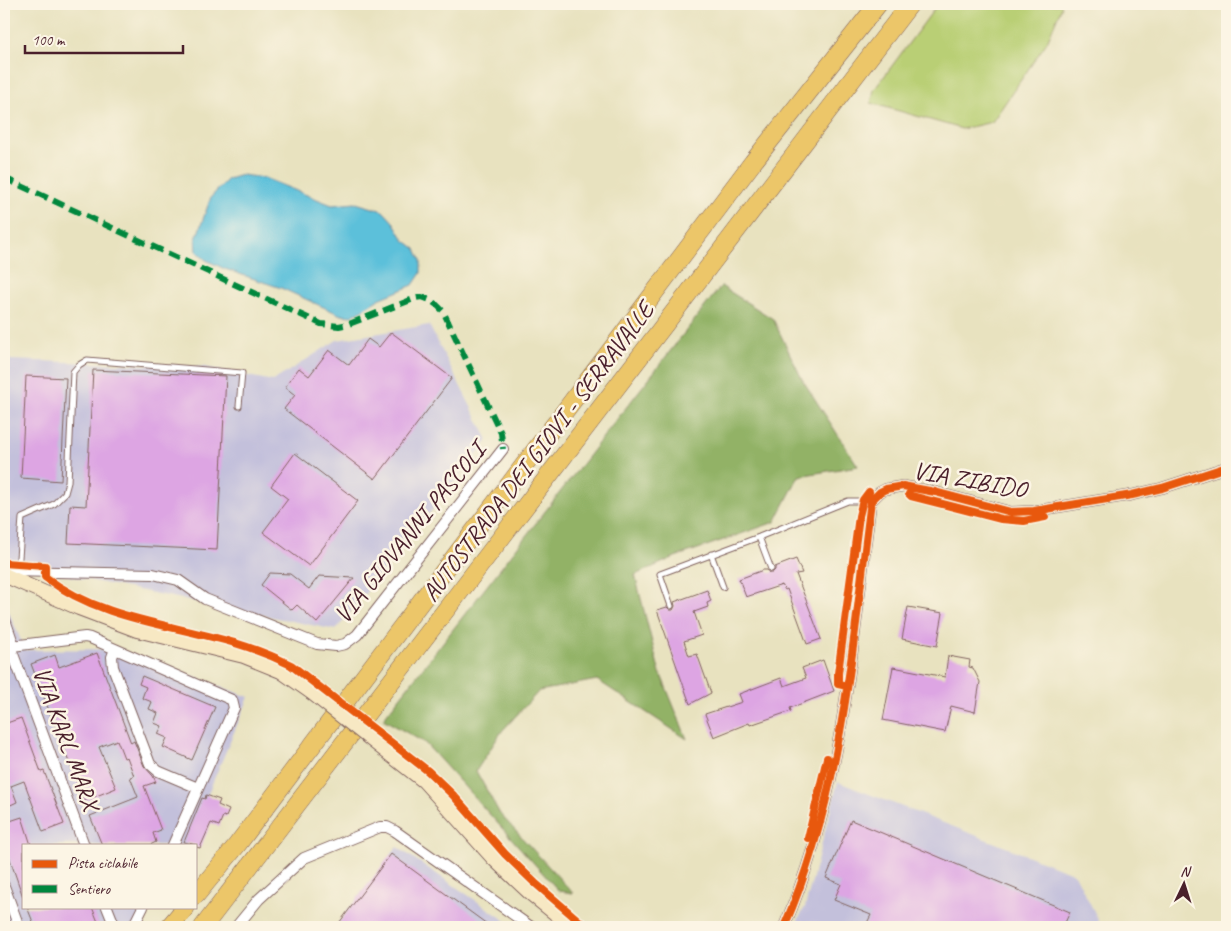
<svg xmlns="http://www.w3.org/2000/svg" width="1231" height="931" font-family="Caveat,sans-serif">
<rect width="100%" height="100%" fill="#fcf5e5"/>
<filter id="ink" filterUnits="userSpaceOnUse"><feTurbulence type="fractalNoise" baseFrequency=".02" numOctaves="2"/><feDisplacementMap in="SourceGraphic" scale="10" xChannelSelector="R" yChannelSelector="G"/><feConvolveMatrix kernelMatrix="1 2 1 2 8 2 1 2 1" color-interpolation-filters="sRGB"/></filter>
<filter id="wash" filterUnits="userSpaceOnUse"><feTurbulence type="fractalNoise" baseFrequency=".0096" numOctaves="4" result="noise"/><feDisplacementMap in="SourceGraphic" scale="20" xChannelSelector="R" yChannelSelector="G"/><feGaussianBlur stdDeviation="1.12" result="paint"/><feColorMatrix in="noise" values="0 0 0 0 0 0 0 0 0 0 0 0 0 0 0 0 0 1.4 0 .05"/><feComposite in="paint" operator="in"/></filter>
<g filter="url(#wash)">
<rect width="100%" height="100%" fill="#e8e2bf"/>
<path fill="#c3c0db" d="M429 325 488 440 336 630 25 567 4 560V326L10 360 205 367 273 381 337 340Z
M4 602 5 603 25 650 117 649 249 697 186 845H24V907H153L138 927H4Z
M838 782 1075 874 1102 927H794L805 907Z
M397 847 515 927H335Z"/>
<path fill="#b9cf74" stroke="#827750" d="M938 4H1059L1062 6 1047 42 992 122 962 129 871 103 874 90Z"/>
<path fill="#92b266" stroke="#6e6848" d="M721 286 773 319 802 379 858 466 799 476 775 522 675 557 635 575 659 670 687 739 597 680 539 691 502 731 476 771 500 814 573 893 559 891 425 743 383 719Z"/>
<path fill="#5cc0da" stroke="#537082" d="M242 175 264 178 332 205 356 203 383 211 394 223 404 240 416 249 421 260V273L413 285 379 299 352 316 341 315 281 288 225 269 206 260 197 252 196 239 211 197 228 179Z"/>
<g id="blocks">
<path fill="#dda5e3" d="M391 332 452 378 375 479 284 409 295 395 285 387 299 368 309 376 329 350 349 365 368 339 379 347Z
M93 370 226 376 217 550 68 543 70 505 86 506Z
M26 376 66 378 61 481 21 478Z
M295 453 358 501 309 566 263 532 288 499 271 486Z
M796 559 802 573 796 574 821 639 807 644 787 589 785 590 782 585 746 597 739 579 763 570H767L769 573H772L775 570V567Z
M270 573 290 574 309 589 319 576 354 578 317 623 297 605 292 610 261 585Z
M707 590 711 601 707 603 708 607 694 612 702 635 684 641 689 656 697 654 711 693 690 704 657 610 667 607 670 610H673L675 606 674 602Z
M908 607 943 613 937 646 902 639Z
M97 653 131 743 134 741 144 766 153 776 156 782 144 786 161 830 153 833 156 842 150 845H102L90 816 138 797 130 777 134 776 127 757 124 758 117 740 99 747 116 788 84 801 31 664 55 655 59 667Z
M948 656 970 660 969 667 973 668 980 682 975 712 951 706 945 732 883 720 893 667 945 677Z
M823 660 834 691 790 708 791 711 750 725 749 723 714 737 705 714 742 702 739 694 781 678 784 686 806 678 802 668Z
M142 676 215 707 192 760 163 747 167 738 158 734 162 726 154 723 158 713 149 709 152 702 142 698 146 687 139 684Z
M21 718 41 772 44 771 64 824 43 832 24 781 11 786 17 802 4 808V724Z
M206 795 220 800 218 805 229 810 226 817 223 816 219 826 211 823 200 848 196 847V845L184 842 202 798 205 799Z
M22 817 31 845H24L23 897 4 842V823Z
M851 820 1070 912 1063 927H865L871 915 834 900 841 884 826 878Z
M391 854 491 927H336Z
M27 907H92L100 927H35Z"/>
</g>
</g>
<g filter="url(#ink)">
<use href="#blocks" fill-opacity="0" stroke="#81635f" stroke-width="1"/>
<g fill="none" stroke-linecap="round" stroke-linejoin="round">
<g stroke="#81635f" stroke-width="7">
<path id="service" d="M759 537 771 569
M711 554 723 587
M18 571 22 518 54 504 65 493 68 482 73 372 79 365 87 360 242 373 239 406
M671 606 660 574 759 537 848 501H871"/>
</g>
<g stroke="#81635f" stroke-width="12">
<path id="minor" d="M4 574 9 571 153 574 178 580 205 599 317 644 336 646 345 644 357 635 503 449
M4 617 14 646
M10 646 84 845
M4 647 85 637 90 638 232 700 234 708 173 845
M115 649 112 657 113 667 150 764 158 771 198 788
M4 886 19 927
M107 907 115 927
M133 927 143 907
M236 927 259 899 304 858 380 827H387L395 831 531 927
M784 927C843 791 852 646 871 501L880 492 886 489 903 486 935 492 1011 512 1034 511 1132 495 1162 488 1227 467"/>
</g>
<g stroke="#81635f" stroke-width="16">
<path id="secondary" d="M4 575 79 608 137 630 244 656 281 671 311 692
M392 756 424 781 494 859 529 892 572 927"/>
</g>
<g stroke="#81635f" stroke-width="19">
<path id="motorway" d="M196 895 237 845 753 162 878 4
M169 927 186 907
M203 927 910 4"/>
</g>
<use href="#service" stroke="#fff" stroke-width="5"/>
<use href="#minor" stroke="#fff" stroke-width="10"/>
<use href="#secondary" stroke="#f7e8c3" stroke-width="14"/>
<use href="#motorway" stroke="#ecc669" stroke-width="18"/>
<g stroke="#81635f" stroke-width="16" stroke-linecap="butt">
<path id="secondary-bridge" d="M311 692 392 756"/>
</g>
<use href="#secondary-bridge" stroke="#f7e8c3" stroke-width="14"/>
<path stroke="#00873e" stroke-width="6" stroke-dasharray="12 6" stroke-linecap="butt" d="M4 178 321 324 339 326 349 324 416 298 422 297 430 300 437 305 443 311 501 433 503 449"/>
<g stroke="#fcf5e5" stroke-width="11">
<path id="cycleway" d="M909 494 911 496 1001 519 1024 521 1045 517
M4 563 45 566V577C100 619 170 624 235 643 255 649 273 656 291 665L428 771 453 795 505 854 535 883 586 927
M847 686 838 684V673L859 516 863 500 869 492
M808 838 827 758
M784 927C843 791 852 646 871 501L880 492 886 489 903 486 935 492 1011 512 1034 511 1132 495 1162 488 1227 467"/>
</g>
<use href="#cycleway" stroke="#e8590c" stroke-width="8"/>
</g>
</g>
<g text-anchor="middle" stroke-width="5" stroke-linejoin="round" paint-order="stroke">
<g font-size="25" fill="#4a1f2b" stroke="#fcf5e5">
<text transform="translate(537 451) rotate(-53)" y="9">AUTOSTRADA DEI GIOVI - SERRAVALLE</text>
<text transform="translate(970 479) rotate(10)" y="9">VIA ZIBIDO</text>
<text transform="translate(409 532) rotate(-51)" y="9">VIA GIOVANNI PASCOLI</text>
<text transform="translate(67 738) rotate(70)" y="9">VIA KARL MARX</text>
</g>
</g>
<rect width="1231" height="931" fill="none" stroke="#fcf5e5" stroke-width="20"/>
<rect x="22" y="844" width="175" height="65" fill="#fcf5e5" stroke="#b59f9b"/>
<rect x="32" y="860" width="25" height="8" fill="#e8590c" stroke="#b59f9b"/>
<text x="68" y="868" font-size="15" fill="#4a1f2b">Pista ciclabile</text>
<rect x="32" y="885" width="25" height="8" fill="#00873e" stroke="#b59f9b"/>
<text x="68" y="894" font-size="15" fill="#4a1f2b">Sentiero</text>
<g transform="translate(1184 884) rotate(4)" stroke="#fcf5e5" stroke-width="4" paint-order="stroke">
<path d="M0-4L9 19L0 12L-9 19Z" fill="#4a1f2b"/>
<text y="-8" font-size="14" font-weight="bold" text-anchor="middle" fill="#4a1f2b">N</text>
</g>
<path d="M25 45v8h158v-8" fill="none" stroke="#4a1f2b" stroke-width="2.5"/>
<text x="32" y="45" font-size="15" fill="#4a1f2b" stroke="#fcf5e5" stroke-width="4" paint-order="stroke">100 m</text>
</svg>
